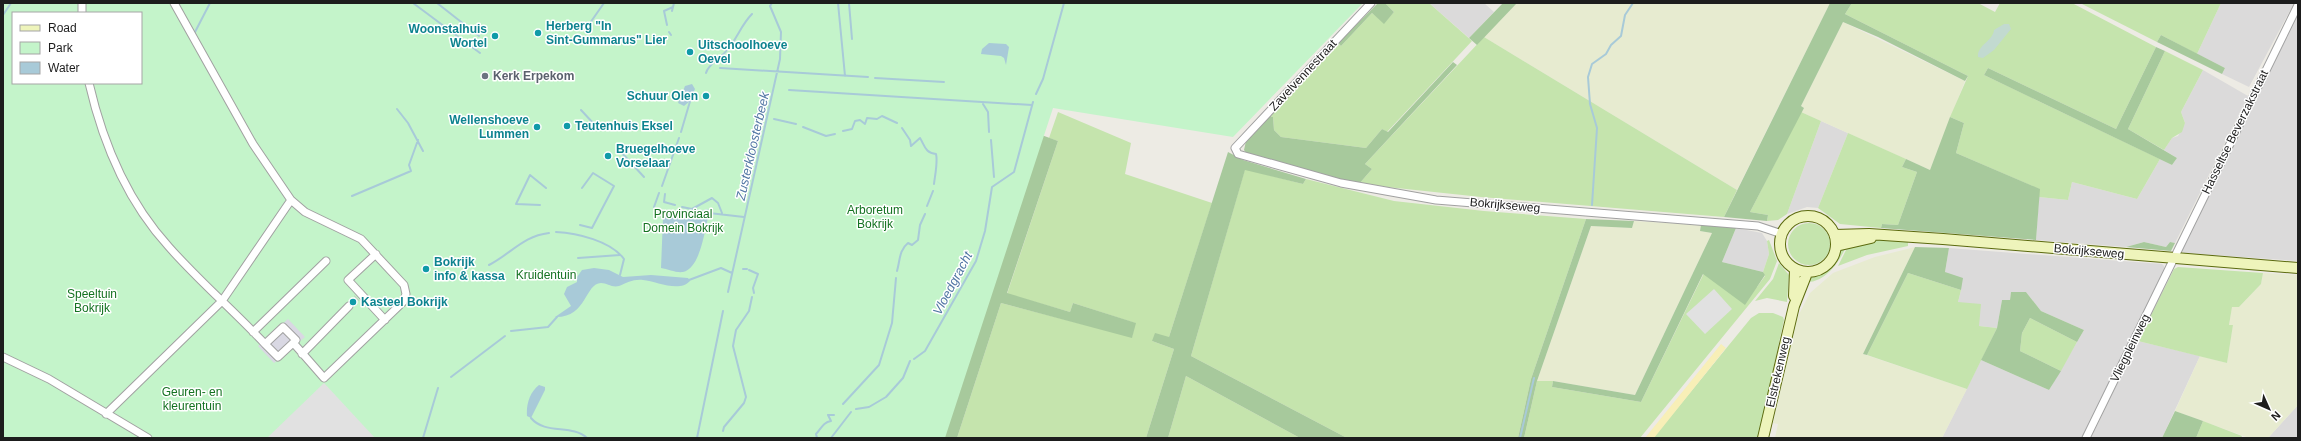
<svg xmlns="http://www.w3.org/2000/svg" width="2301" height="441" font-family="Arial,sans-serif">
<rect width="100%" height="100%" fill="#edebe4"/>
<path fill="#dbdada" d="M1429 3H1484L1494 12 1469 38Z
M2221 3H2294L2249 87 2222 74 2225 68 2197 54Z
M2298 13V261L2184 253 2182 251V245Z
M2203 70 2248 96 2175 243 2170 242 2166 247 2144 242 2126 247 2036 240 2039 197 2068 200 2072 182 2137 199 2160 159 2172 165 2177 158 2164 150 2172 138 2178 136 2185 123 2181 112Z
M1821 121 1848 133 1818 208 1807 207 1787 214Z
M1736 228 1762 233 1767 241 1769 254 1763 272 1722 262Z
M1949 248 2162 264 2164 266V271L2082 438H1942L1981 360 2049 390 2084 330 2041 311 2026 292H2011L2010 300H2002L1997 328 1979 326 1958 302 1961 290 1945 272Z
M2138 341 2200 356 2162 438H2091Z
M2298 405V438H2268Z"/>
<path fill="#e7ebd0" d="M1517 3H1830L1737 190 1484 37Z
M1843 22 1965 81 1930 170 1801 112 1804 108 1801 106Z
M1634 221 1701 225 1700 231 1712 233 1635 395 1553 381H1537L1591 226 1632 228Z
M1915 247 1863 354 1967 389 1942 438H1775L1778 424 1773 423 1796 320 1810 293 1833 273 1875 257Z
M2263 273 2298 275V405L2268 438H2249L2175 411 2200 356 2227 363 2233 325H2229L2232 306 2239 307 2261 284Z"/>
<path fill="#c5e4ad" d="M1385 3H1429L1472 41 1387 132 1382 129 1366 148 1281 137 1274 130 1273 117 1268 116 1338 43 1341 46 1372 13 1384 23 1394 12Z
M1852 3H1978L1995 12 2000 3H2072L2156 47 2116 129 1988 68 1984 75 2160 159 2137 199 2072 182 2068 200 2039 197V189L1956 153 1964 123 1950 117 1968 76 1845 14Z
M2080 3H2221L2197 54 2161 35 2157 42Z
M1484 37 1737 190 1724 217 1481 197 1359 184 1372 169 1365 164Z
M2165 51 2203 70 2181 112 2185 123 2182 132 2172 138 2164 150 2128 129Z
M1058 112 1131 143 1125 174 1212 203 1169 337 1152 341 1174 349 1146 438H957L1001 303 1132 337 1135 323 1073 303 1070 312 1007 294 1058 141 1049 138Z
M1801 112 1821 121 1787 214 1778 220 1767 221 1768 215 1750 212Z
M1848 133 1906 159 1902 167 1917 172 1898 225 1882 224 1881 228 1840 224 1818 208Z
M1245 169 1303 184 1306 179 1394 201 1484 211 1586 219 1531 379 1518 438H1347L1191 356Z
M1788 244a21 21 0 1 1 42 0a21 21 0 1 1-42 0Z
M1882 239 1908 240V246L1867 255 1838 266 1848 246Z
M1769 240 1777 261 1770 279 1640 438H1524L1537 381H1553L1552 387 1641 402 1704 273 1757 287 1765 276 1763 272 1769 254 1767 241Z
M1845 249C1838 264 1824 283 1806 282L1811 275 1829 267 1840 250Z
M1779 263 1789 275 1787 302 1767 298 1755 301 1773 279Z
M2178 267 2263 273 2261 284 2239 307H2232L2229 325H2233L2227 363 2138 341 2174 269Z
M1908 273 1961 290 1958 302 1981 304 1979 326 1997 328 1967 389 1867 355Z
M1759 313H1773L1783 317 1784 320 1758 438H1653L1751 318Z
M2030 318 2077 342 2061 371 2020 351 2022 333Z
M1186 376 1300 438H1168Z
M2203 421 2242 436 2241 438H2196Z"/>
<path fill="#a7c99c" d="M1378 3H1385L1394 12 1384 24 1372 13 1341 46 1338 43Z
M1503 3H1517L1477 45 1469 38Z
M1830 3H1852L1845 14 1968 76 1965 81 1878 37 1843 22 1801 106 1804 108 1750 212 1768 215 1767 221 1724 217Z
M2161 35 2225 68 2222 74 2157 42Z
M2156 47 2165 51 2128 129 2177 158 2172 165 1984 75 1988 68 2116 129Z
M1453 62 1457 65 1365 164 1372 169 1359 184 1246 153 1244 150 1246 141 1268 116 1273 117 1274 130 1281 137 1366 148 1382 129 1388 132Z
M1950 117 1964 123 1956 153 2040 189 2036 240 1881 228 1882 224 1898 225 1917 172 1902 167 1906 159 1930 170Z
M1036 133 1058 141 1007 293 1070 312 1073 303 1136 323 1132 338 1001 303 957 438H924Z
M1228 152 1243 160 1306 179 1303 184 1245 170 1191 356 1347 438H1300L1186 376 1168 438H1146L1174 349 1152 341 1155 333 1169 337Z
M1586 219 1634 221 1632 228 1591 226 1537 381 1524 438H1518L1531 379Z
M1701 225 1736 228 1722 262 1763 272 1765 275 1745 305 1703 274 1641 402 1552 387 1553 381 1635 395 1712 233 1700 231Z
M2144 242 2166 247 2170 242 2175 243 2171 251 2126 247Z
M1915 247 1949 248 1945 272 1963 278 1961 290 1908 273 1867 355 1863 354Z
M2011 292H2026L2041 311 2084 330 2077 342 2030 318 2022 333 2020 351 2061 371 2049 390 1981 360 1997 328 2002 300H2010Z
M2175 411 2203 421 2196 438H2162Z"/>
<path fill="#c2dad0" d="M2004 24H2009L2011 29 1994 50 1983 58 1978 57C1977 45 1993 41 1994 30Z"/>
<path fill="#f8efb7" d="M1721 344 1726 348 1654 438H1645Z"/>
<path fill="#c4f4ca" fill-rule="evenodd" d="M3 3H1363L1233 137 1053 108 945 438H3ZM13 13H141V83H13Z"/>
<path fill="#e1e1e1" d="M1714 289 1732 309 1705 334 1686 314Z
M324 383 375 438H267Z"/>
<path fill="#d9d8e3" d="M288 319 305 337 274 363 258 346Z"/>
<path fill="#a8cad8" d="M989 43 1006 44 1009 47 1006 65 1004 58 1001 56 981 54 982 49Z
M692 84 695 89 690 101 684 106 678 103 685 86Z
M707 209 710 211C705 224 702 268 683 272 676 273 668 269 661 268L663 218 669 214H693Z
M594 268 609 270 623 277 651 275 688 278 690 281C679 293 656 281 643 280 633 279 627 283 619 286 612 288 607 283 601 283 585 283 587 318 555 317L571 306 564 294 567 287 577 282V277L582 270Z
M539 385 545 387V390L531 418 527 416C526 404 530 392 539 385Z"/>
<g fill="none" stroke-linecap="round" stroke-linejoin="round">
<path stroke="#a8cad8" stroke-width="2" d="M413 3 480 53
M437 3 479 36
M838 3 845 76
M849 3 852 39
M672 11 674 3
M3 15 11 3
M590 23 604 3
M667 25 664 11 673 7
M669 32 671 35
M194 34 210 3
M720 68 868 77
M706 73C708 64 721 58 727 50 737 39 741 25 752 14
M875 78 944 82
M789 90 1032 105
M1036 94 1043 79 1064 3
M983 104 988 112 989 132
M397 109 408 123 423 151
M581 110 594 124
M774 119 796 124
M803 127 826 136 835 134
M902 128 910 140 911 146 920 138C925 146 925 153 936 154 938 162 935 175 934 184
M843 131 852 129 855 121 860 120 865 124 867 118 877 119 882 116 897 123
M681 132 691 98
M991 140 994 177
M621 152 644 177
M662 186 679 138
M665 194 664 202 675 205
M352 196 411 171 409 165 418 140
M540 205 516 204 530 175 546 188
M1592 205 1597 128 1590 104 1588 77 1592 64 1606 54 1611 45 1621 36 1625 15 1633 3
M927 206 933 191
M654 207 659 193
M682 207 692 209 712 198 718 203 722 213
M709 213 744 217
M580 225 592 228 614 186 593 173 582 188
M556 232C577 233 611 241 624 259L620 275
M578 258 620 255
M489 265C512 253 523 236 549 233
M743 269H747
M749 270 758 274 753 288 754 293
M897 271C900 261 899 250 908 243L912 245 918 240 920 225 925 214
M689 280 721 268 732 273
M728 292 780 59 781 32 770 6 772 3
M511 331 548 327 557 317
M914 359 925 351 976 261 985 231 992 187 1014 172 1033 102
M451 377 505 336
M843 404 879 365 892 323 896 278
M856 409 869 407 886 397 903 378 910 361
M531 418C545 435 572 424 587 438
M723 431 724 427 744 403 746 397 733 346 736 330 749 311 752 297
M423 438 438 388
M697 438 723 311
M817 438 816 434C821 429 823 422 831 421L828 415H834
M831 438 851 412
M1520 438 1534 378"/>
<path stroke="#c3c2bc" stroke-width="7" stroke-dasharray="7 3.5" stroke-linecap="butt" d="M349 306 357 298"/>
<g stroke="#a1a1a1" stroke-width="9">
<path id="street" d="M82 3V13
M1371 3 1235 148 1238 154 1341 183 1436 200 1758 226 1782 234
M89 83C103 144 127 201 169 247 199 281 234 311 265 344L283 327 296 340 293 343 296 346 324 378 403 302 406 294 404 285 361 239 305 212 291 200 253 144 174 3
M376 254 348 280 385 320
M253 332 326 261
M265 344 278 357 293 343
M302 354 349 306
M3 357 49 379 148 438
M106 414 222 301 291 200
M2086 438 2298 5"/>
</g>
<g stroke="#5b6a0e" stroke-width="12">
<path id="secondary" d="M1780 244a28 28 0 1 1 56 0a28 28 0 1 1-56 0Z
M1835 235 1869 234 1943 239 2298 268
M1836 246 1871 238
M1794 296 1795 270
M1763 438 1794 306 1807 273"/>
</g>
<use href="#street" stroke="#fff" stroke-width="7"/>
<use href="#secondary" stroke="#eef4bb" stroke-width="10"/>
</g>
<g fill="#0f9aa8" stroke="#fff" stroke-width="1.5">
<circle cx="538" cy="33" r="4"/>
<circle cx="495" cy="36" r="4"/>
<circle cx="690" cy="52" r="4"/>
<circle cx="706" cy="96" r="4"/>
<circle cx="567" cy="126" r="4"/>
<circle cx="537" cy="127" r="4"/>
<circle cx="608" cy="156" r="4"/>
<circle cx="426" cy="269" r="4"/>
<circle cx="353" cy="302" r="4"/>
</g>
<circle fill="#6b7280" stroke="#fff" stroke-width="1.5" cx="485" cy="76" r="4"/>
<g text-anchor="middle" stroke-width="3" stroke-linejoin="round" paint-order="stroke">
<g font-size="12" font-weight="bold" fill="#0d838f" stroke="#fff" text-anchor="start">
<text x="546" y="30">Herberg "In<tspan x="546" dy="14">Sint-Gummarus" Lier</tspan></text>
<text x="487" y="33" text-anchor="end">Woonstalhuis<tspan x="487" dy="14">Wortel</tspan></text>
<text x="698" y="49">Uitschoolhoeve<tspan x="698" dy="14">Oevel</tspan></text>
<text x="698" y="100" text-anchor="end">Schuur Olen</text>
<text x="529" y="124" text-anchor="end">Wellenshoeve<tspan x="529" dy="14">Lummen</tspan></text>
<text x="575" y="130">Teutenhuis Eksel</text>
<text x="616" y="153">Bruegelhoeve<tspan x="616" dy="14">Vorselaar</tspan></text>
<text x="434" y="266">Bokrijk<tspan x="434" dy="14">info &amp; kassa</tspan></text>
<text x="361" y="306">Kasteel Bokrijk</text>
</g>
<g font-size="12" fill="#1d1d1d" stroke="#fff">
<text transform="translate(1303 75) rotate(-47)" y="4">Zavelvennestraat</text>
<text transform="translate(2235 132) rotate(-64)" y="4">Hasseltse Beverzakstraat</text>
<text transform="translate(1505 205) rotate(5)" y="4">Bokrijkseweg</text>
<text transform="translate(2089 251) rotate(5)" y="4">Bokrijkseweg</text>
<text transform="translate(2130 348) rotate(-64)" y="4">Vliegpleinweg</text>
<text transform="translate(1778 372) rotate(-77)" y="4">Elstrekenweg</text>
</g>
<g font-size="12" font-weight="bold" fill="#5b616d" stroke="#fff" text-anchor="start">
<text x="493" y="80">Kerk Erpekom</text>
</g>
<g font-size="12" fill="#147221" stroke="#fff">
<text x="875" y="214">Arboretum<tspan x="875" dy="14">Bokrijk</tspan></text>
<text x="683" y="218">Provinciaal<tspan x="683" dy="14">Domein Bokrijk</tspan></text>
<text x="546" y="279">Kruidentuin</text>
<text x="92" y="298">Speeltuin<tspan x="92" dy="14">Bokrijk</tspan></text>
<text x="192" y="396">Geuren- en<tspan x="192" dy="14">kleurentuin</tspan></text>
</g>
<g font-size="13" font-style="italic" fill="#5277a4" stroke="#fff">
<text transform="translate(752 146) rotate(-77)" y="5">Zusterkloosterbeek</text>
<text transform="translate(952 283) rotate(-62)" y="5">Vloedgracht</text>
</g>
</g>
<rect width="2301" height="441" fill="none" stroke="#1d1d1d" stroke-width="8"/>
<rect x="12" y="12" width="130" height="72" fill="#ffffff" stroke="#a5a5a5"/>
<rect x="20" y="25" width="20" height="6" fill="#eef4bb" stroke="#a5a5a5"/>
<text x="48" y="32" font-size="12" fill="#1d1d1d">Road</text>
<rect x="20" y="42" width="20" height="12" fill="#c4f4ca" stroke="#a5a5a5"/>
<text x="48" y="52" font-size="12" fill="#1d1d1d">Park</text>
<rect x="20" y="62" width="20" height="12" fill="#a8cad8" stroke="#a5a5a5"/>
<text x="48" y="72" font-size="12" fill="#1d1d1d">Water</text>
<g transform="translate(2269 409) rotate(135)" stroke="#ffffff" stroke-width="3" paint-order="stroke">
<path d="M0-3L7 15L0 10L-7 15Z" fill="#1d1d1d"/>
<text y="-6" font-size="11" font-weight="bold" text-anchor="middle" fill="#1d1d1d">N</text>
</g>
</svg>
